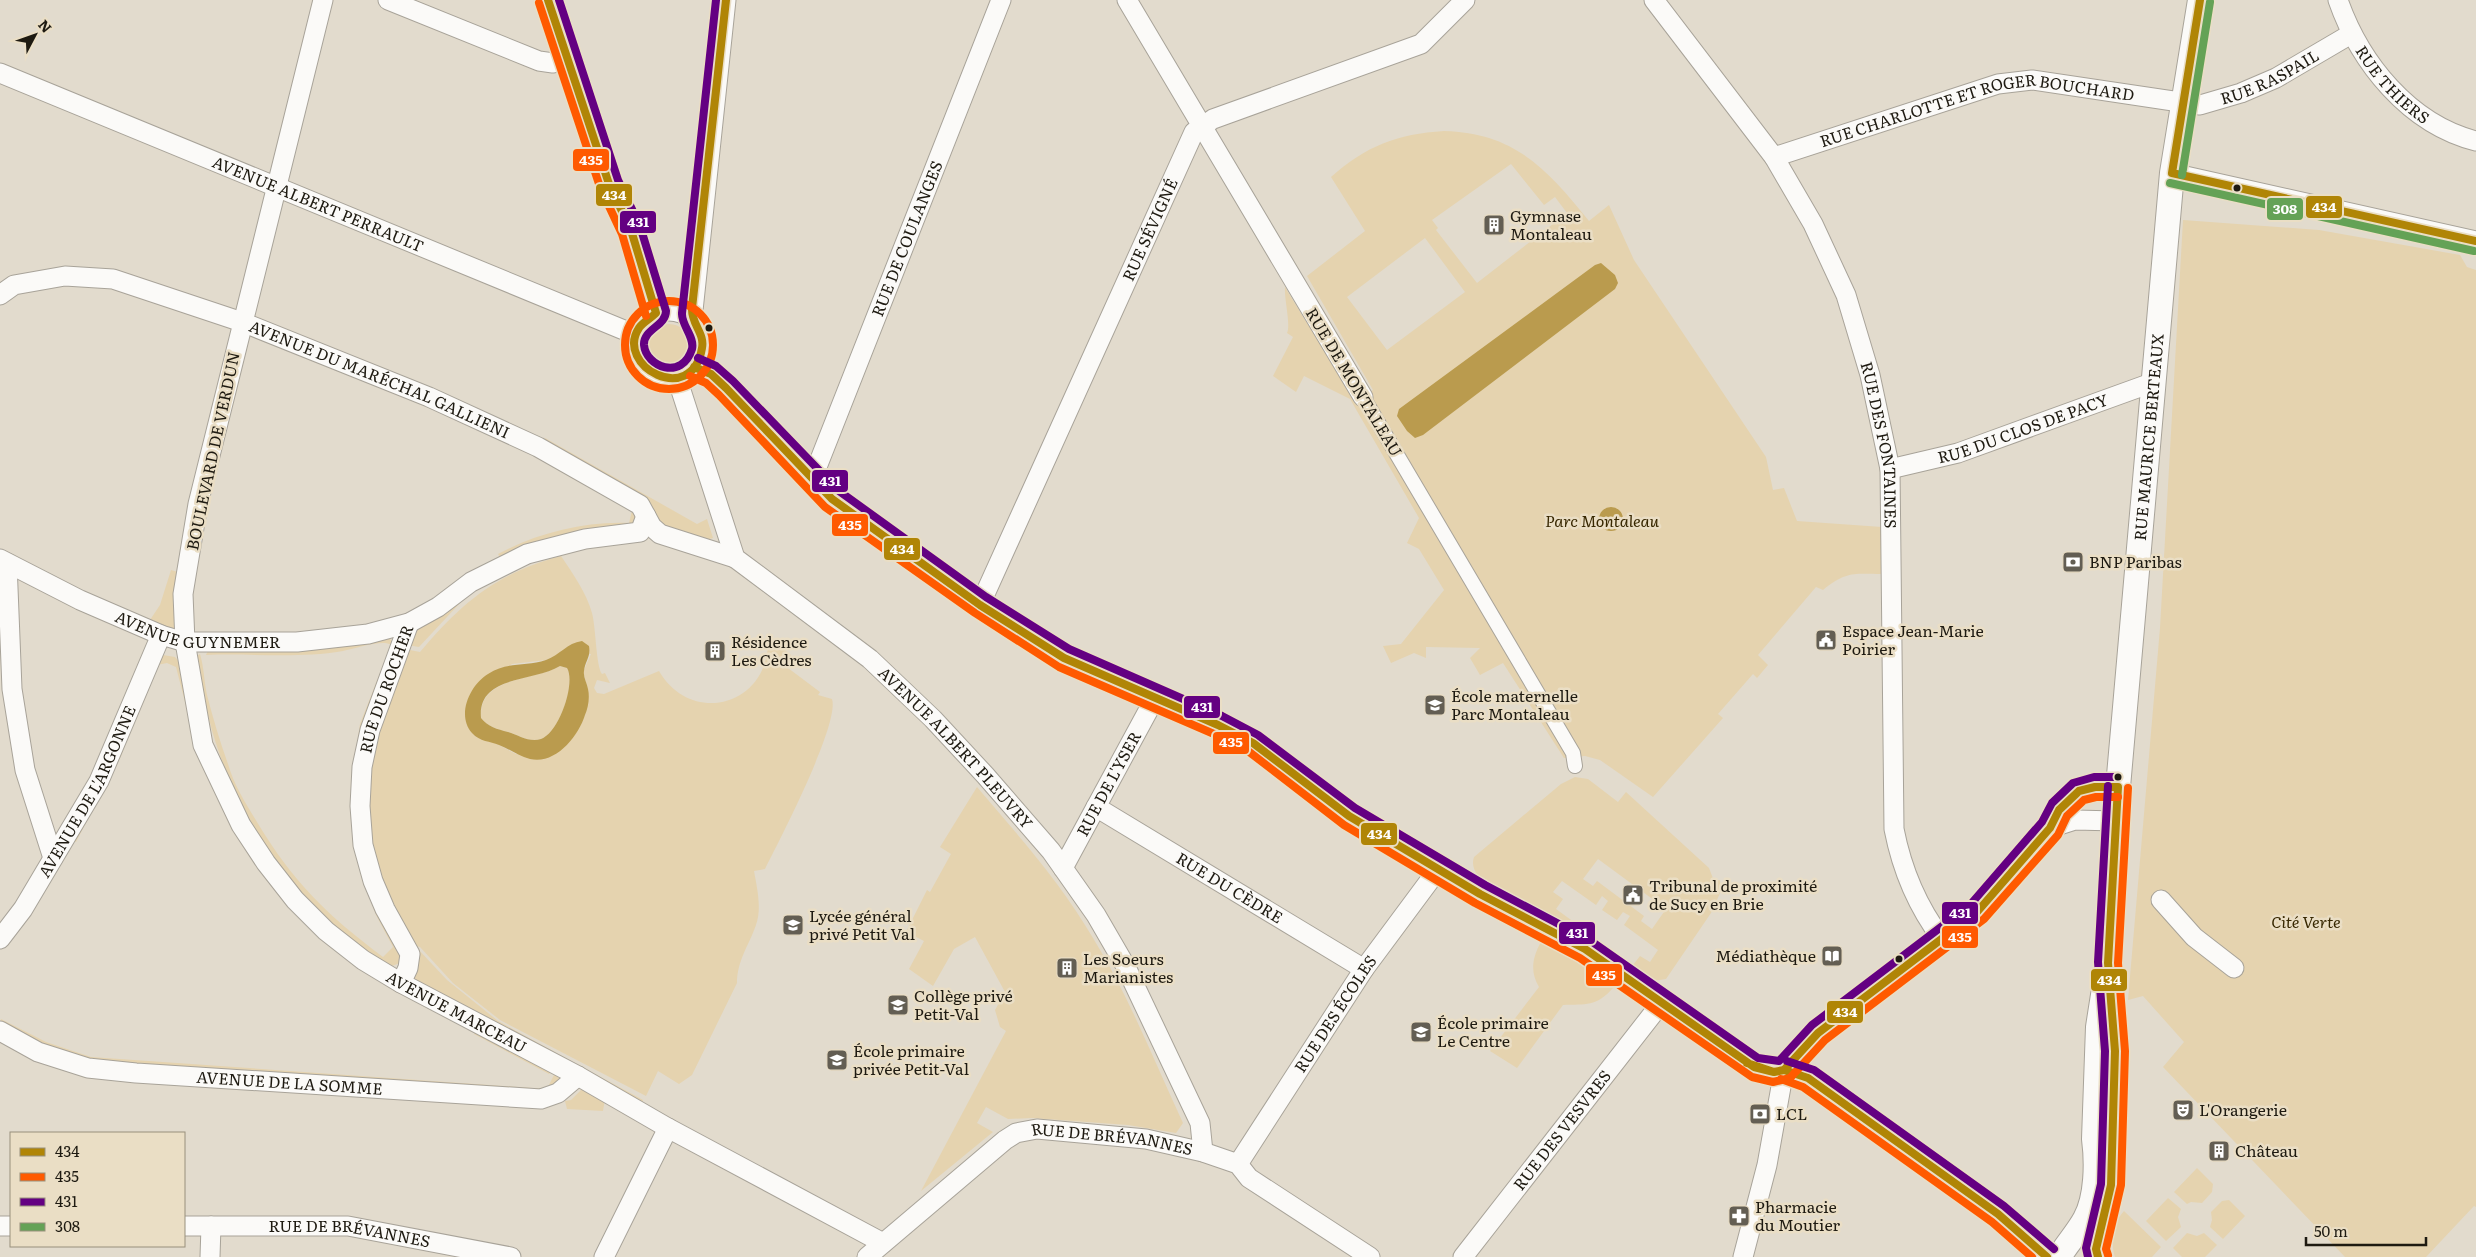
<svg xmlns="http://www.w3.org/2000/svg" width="2476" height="1257" font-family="Literata,serif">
<rect width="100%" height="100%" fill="#e2dbcd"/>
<path fill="#e5d3af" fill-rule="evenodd" d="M1444 131C1515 133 1547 169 1589 221L1609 205 1634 260 1766 457 1773 490 1784 488 1797 521 1882 527V574C1853 574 1847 571 1823 590L1816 587 1758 655 1768 665 1757 678 1753 674 1718 714 1723 718 1653 797 1600 760 1585 756 1564 758 1503 663 1480 675 1470 658 1480 648 1426 647V658L1414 653 1391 663 1383 646 1401 644 1444 590 1419 549 1407 543 1419 518 1350 399 1304 376 1296 392 1273 376 1293 337 1287 333C1291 325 1284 299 1285 287 1310 329 1330 360 1363 397L1373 390 1307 276 1365 231 1331 177C1366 146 1397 134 1444 131ZM1511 164 1544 205 1555 197 1567 213 1477 283 1436 230 1438 228 1432 220ZM1425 238 1465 292 1387 350 1347 297Z
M2183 220 2319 230 2460 255 2467 267 2476 270V1207L2474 1206 2426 1257H2345L2163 1067 2184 1042 2143 996 2128 1000 2160 628Z
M648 345a21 21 0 1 1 42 0a21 21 0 1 1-42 0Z
M545 438 697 524 707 519 713 538 706 540 659 529 541 444Z
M554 464 634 508 638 524 567 534 545 540 501 559 498 554C537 533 585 521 629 523L632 511 553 467Z
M561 556C573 574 586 592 592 613 596 628 596 666 602 674L605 673 610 683 597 680 594 688 597 693 604 694 659 671C691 726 767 706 768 643L775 642 791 655 784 665 820 692 818 695 832 699C840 724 779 841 765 869L754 871C757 888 762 908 756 925 749 945 737 961 737 983L692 1075 679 1084 658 1071 646 1096 500 1020 453 983 420 947 416 946 391 914 366 838 369 753 405 649 420 652C462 602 497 573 561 556ZM591 654 583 672 588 690 585 716 516 754 499 745 466 705 512 664 546 660 555 656Z
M171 570 178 572 177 628 172 630 148 623 160 605Z
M459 600 460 603 419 647 407 645 415 630Z
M388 637 393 642 353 834 351 785 360 724 391 645C383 639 355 649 343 651 295 659 253 653 206 655L209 648Z
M200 654C204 667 204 681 207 695 213 718 220 742 228 764 234 785 246 804 257 822 293 882 327 915 383 957L393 947 376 915 366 887 405 952 400 963 389 967C370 953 350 941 334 925 273 870 229 798 209 719 203 698 196 677 197 656Z
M163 655 175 657 181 664 192 729 176 667 167 663 157 665 121 756 76 842 73 841 157 659Z
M560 666 567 668C576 684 559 733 541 739 530 743 518 735 508 732 497 729 488 727 481 718 478 676 534 681 560 666Z
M1575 777 1588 779 1618 802 1626 792 1709 868 1714 881 1720 880 1721 891 1711 913 1666 979 1653 981 1586 933 1584 935C1572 929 1561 922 1550 916 1530 907 1464 885 1474 857L1561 784ZM1598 859 1666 909 1652 929 1641 921 1644 916 1597 881 1593 886 1583 879ZM1562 881 1596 905 1602 896 1608 901 1602 910 1617 920 1623 912 1630 916 1624 925 1658 950 1650 962 1640 956 1633 965 1556 909 1563 899 1553 892Z
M977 787C1018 835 1061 883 1093 938 1129 996 1154 1061 1183 1123L1176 1133 1128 1125 1032 1118 1008 1119 986 1107 977 1123 993 1132 921 1191 1006 1031 1000 1027 995 1010 1005 992 975 937 954 949 933 986 909 969 924 941 906 932 927 890 930 892 951 854 940 847Z
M1541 942 1575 961 1613 988C1596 1007 1586 1004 1563 1005L1517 1068 1490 1051 1539 987C1530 972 1532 958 1541 942Z
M417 948 447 980 498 1021 643 1100 642 1103 408 977Z
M1 1019 46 1042 91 1057 547 1089 555 1073 560 1080 554 1092 117 1063C68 1056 43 1047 0 1023Z
M476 1030 552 1071 549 1074 474 1034Z
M583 1088 605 1099 603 1111 567 1109 565 1101 571 1100Z
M2197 1168 2213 1184 2212 1192 2202 1203 2191 1202 2187 1204 2174 1192Z
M2168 1198 2181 1209 2178 1217 2181 1227 2166 1241 2146 1221Z
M2229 1200 2245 1216 2223 1239 2210 1227 2212 1220 2211 1212 2222 1201Z
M2124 1211 2161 1247 2152 1257H2115C2110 1243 2114 1221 2124 1211Z
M2187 1233 2197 1236 2204 1233 2217 1245 2205 1257H2182L2173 1248Z"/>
<path fill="#ba9b4e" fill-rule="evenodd" d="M1601 263 1615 275 1618 283 1615 289 1423 435 1415 438 1407 431 1397 416 1399 409 1595 265Z
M1599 519a12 12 0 1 1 24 0a12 12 0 1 1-24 0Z
M582 641 589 646C591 657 585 661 584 671 583 677 587 683 588 689 590 698 588 708 585 715 578 737 555 765 530 759 518 756 510 749 499 745 490 741 480 742 472 733 456 715 470 685 488 674 508 661 526 667 546 660 560 655 567 643 582 641ZM560 666 567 668C576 683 559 733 541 739 530 743 518 735 508 732 497 729 488 727 481 718 477 675 534 682 560 666Z"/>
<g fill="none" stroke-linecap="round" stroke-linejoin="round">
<g stroke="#a8a399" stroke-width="16">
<path id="pedestrian" d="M1363 397 1573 753 1575 766"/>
</g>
<g stroke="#a8a399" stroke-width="21">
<g id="minor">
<path id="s1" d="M323 0 198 504 183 594 185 642 203 745 241 825 266 863 295 900 326 931 363 960 401 983 578 1076 668 1128 883 1243"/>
<path d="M388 0 539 61 553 63 567 60"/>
<path d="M548 0 609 184 631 230 656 313"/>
<path d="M1127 0 1363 397"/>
<path id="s2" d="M1654 0 1774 157 1813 224 1846 295 1870 375 1890 469 1894 829C1902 870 1917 906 1942 939"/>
<path id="s3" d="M2338 0C2360 63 2409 124 2476 141"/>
<path id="s4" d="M0 73 636 335"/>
<path id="s5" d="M1774 157 1998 84 2032 80 2200 105 2241 93 2276 78 2351 34"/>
<path d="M2172 173 2476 241"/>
<path id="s6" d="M0 295 14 285 65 276 113 279 242 322 429 397 538 447 640 505 652 527 660 534 735 558"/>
<circle cx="669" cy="345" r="34"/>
<path d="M692 320 726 0"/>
<path d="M694 367 711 374 726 388 832 499 980 605 1064 658 1218 725 1253 743 1349 816 1480 894 1585 949 1754 1067 1774 1072 1784 1070 1795 1060 1818 1033 1977 912 2050 828 2059 810 2079 791 2095 787H2118"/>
<path id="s7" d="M677 378 735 558 870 659 933 719 985 775 1051 851 1096 915 1125 965 1200 1123 1203 1152"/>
<path id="s8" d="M1890 469 1958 453 2154 382"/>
<path id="s9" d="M810 475 817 467 1001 0"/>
<path id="s10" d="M0 559 80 600 161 635 185 642H297L368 634 409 623 438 607 471 582 527 554 585 539 640 532 646 516"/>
<path d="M7 563 12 689 25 770 53 858"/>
<path id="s11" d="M980 605 1194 132 1213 119 1421 44 1465 0"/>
<path id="s12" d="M1096 807 1364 969"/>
<path d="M2050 828 2075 820 2116 821"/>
<path id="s13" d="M1063 868 1155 698"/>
<path d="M2161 900 2194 937 2234 968"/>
<path id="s14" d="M0 939 23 909 99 781 161 635"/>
<path id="s15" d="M401 983 408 968 410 954 385 909 373 881 363 845 360 806 362 767 370 730 409 623"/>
<path id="s16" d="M0 1031 38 1052 88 1068 136 1073 541 1099 558 1093 578 1076"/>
<path d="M1784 1070 1808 1078 1998 1214 2047 1257"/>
<path id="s17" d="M1238 1164 1364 969 1439 868"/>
<path d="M0 1226H11"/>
<path id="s18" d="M184 1226H348L511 1257"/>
<path d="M210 1257 211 1226"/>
<path d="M604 1257 668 1128"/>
<path id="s19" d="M867 1257 1005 1140 1016 1133 1037 1129 1146 1139 1203 1152 1238 1164 1249 1178 1370 1257"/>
<path id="s20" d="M1463 1257 1662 1002"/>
<path d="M1743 1257 1767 1165 1784 1070"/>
</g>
</g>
<g stroke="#a8a399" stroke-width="26">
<g id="tertiary">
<path id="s21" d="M2059 1257C2067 1244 2078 1232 2085 1219 2097 1197 2097 1162 2094 1139L2098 1027 2108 963 2118 787 2172 173 2200 0"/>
<path d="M2098 1257 2096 1249 2111 1185 2115 1051 2111 1010"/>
</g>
</g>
<use href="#pedestrian" stroke="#fbfaf8" stroke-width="14"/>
<use href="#minor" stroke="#fbfaf8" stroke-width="19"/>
<use href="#tertiary" stroke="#fbfaf8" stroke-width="24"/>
<g stroke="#eadec5" stroke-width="11">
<path id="bus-1" d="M548 0 609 184 631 230 656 313C651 318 642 323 639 328 614 366 692 408 702 348 705 333 691 324 692 308L726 0
M2172 173 2476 241
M2172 173 2200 0
M694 367 711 374 726 388 832 499 980 605 1064 658 1218 725 1253 743 1349 816 1480 894 1585 949 1754 1067 1774 1072 1784 1070 1818 1033 1977 912 2050 828 2059 810 2079 791 2095 787H2118L2108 963 2115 1051 2111 1185 2096 1249 2098 1257
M1747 1063 1774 1072 1784 1070 1808 1078 1998 1214 2047 1257"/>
</g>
<g stroke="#eadec5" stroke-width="11">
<path id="bus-2" d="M539 3 600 187 622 234 646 316
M625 345a44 44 0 1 1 88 0a44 44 0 1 1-88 0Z
M690 376 706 383 719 395 825 507 975 613 1059 667 1214 734 1248 751 1344 825 1475 903 1580 958 1752 1077 1773 1082 1790 1078 1825 1040 1984 919 2058 835 2067 816 2084 800 2096 797H2118
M1781 1079 1803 1087 1992 1222 2032 1257
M2108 1255 2106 1249 2121 1185 2125 1051 2118 963 2128 788"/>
</g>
<g stroke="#eadec5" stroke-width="11">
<path id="bus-3" d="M559 0 618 180 640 226 666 311C666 326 643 329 644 345 646 367 682 381 692 349 695 337 681 325 682 313L716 0
M698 358 716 366 733 381 839 491 986 597 1069 649 1222 716 1258 735 1355 808 1485 885 1591 941 1758 1058 1779 1061 1812 1025 1970 905 2042 822 2052 803 2073 783 2094 777H2118
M1787 1061 1814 1070 2004 1206 2054 1249
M2088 1257 2086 1248 2101 1184 2105 1051 2098 962 2108 786"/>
</g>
<g stroke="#eadec5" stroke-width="11">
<path id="bus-4" d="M2182 175 2210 2
M2170 183 2474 251"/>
</g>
<use href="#bus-1" stroke="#b08506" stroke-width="8"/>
<use href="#bus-2" stroke="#ff5a00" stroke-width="8"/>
<use href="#bus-3" stroke="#640082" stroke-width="8"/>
<use href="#bus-4" stroke="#64a256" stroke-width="8"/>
</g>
<defs>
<g id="building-square" transform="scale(1.125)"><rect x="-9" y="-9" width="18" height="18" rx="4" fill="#635e53" stroke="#eadec5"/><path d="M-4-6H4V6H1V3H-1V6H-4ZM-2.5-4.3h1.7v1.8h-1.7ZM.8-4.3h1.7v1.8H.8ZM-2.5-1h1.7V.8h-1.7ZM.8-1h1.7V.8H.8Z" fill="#fff"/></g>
<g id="bank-square" transform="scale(1.125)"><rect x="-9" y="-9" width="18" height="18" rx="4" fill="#635e53" stroke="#eadec5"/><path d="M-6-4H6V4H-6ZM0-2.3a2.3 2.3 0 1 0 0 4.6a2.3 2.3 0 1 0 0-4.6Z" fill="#fff"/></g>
<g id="civic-square" transform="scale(1.125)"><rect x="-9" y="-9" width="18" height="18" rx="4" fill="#635e53" stroke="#eadec5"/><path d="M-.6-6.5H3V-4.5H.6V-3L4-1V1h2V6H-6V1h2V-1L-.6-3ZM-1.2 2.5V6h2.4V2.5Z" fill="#fff"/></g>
<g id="school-square" transform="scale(1.125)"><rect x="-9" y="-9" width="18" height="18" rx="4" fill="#635e53" stroke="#eadec5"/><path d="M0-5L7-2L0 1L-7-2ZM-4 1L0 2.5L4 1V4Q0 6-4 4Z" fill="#fff"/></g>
<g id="library-square" transform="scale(1.125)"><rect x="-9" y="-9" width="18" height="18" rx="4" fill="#635e53" stroke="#eadec5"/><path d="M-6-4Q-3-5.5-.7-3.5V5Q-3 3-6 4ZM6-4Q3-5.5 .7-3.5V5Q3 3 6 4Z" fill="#fff"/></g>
<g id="theatre-square" transform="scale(1.125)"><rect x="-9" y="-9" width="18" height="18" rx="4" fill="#635e53" stroke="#eadec5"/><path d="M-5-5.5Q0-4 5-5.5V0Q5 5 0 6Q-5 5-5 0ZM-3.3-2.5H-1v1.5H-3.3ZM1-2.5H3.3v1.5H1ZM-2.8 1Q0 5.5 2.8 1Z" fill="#fff"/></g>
<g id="pharmacy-square" transform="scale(1.125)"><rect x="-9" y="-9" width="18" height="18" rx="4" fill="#635e53" stroke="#eadec5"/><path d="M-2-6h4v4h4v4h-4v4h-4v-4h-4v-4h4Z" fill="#fff"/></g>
</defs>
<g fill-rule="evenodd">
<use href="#building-square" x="1494" y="225"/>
<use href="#bank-square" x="2073" y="562"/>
<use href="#civic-square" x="1826" y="640"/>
<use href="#building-square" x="715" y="651"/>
<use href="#school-square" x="1435" y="705"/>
<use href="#civic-square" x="1633" y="895"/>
<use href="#school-square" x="793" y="925"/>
<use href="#library-square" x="1832" y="956"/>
<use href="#building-square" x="1067" y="968"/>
<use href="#school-square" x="898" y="1005"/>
<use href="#school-square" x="1421" y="1032"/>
<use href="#school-square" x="837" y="1060"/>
<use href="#theatre-square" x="2183" y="1110"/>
<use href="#bank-square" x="1760" y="1114"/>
<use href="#building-square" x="2219" y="1151"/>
<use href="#pharmacy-square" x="1739" y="1216"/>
</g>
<g fill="#1e1a11" stroke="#eadec5" stroke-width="2">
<circle cx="2237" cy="188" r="4.5"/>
<circle cx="709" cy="328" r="4.5"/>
<circle cx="2118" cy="777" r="4.5"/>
<circle cx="1899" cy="959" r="4.5"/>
</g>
<g text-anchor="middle" stroke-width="5" stroke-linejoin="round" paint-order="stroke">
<g font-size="16" fill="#1e1a11" stroke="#eadec5">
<text dy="6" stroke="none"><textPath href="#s5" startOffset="515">RUE RASPAIL</textPath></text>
<text dy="6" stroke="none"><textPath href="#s3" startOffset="102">RUE THIERS</textPath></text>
<text dy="6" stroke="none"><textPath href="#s5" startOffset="211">RUE CHARLOTTE ET ROGER BOUCHARD</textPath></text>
<text dy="6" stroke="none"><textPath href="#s4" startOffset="344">AVENUE ALBERT PERRAULT</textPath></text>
<text dy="6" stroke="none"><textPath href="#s11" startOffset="412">RUE SÉVIGNÉ</textPath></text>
<text dy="6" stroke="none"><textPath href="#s9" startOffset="256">RUE DE COULANGES</textPath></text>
<text dy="6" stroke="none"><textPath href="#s6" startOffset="402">AVENUE DU MARÉCHAL GALLIENI</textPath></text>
<text transform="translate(1354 382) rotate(59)" y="6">RUE DE MONTALEAU</text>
<text dy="6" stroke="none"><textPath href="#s8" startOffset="139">RUE DU CLOS DE PACY</textPath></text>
<text dy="6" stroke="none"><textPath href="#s21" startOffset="832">RUE MAURICE BERTEAUX</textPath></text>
<text dy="6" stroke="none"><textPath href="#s2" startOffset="508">RUE DES FONTAINES</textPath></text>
<text transform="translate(213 451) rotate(-78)" y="6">BOULEVARD DE VERDUN</text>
<text dy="6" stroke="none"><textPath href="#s10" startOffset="214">AVENUE GUYNEMER</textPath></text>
<text dy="6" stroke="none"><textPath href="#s15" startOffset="310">RUE DU ROCHER</textPath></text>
<text dy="6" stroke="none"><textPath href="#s7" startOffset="481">AVENUE ALBERT PLEUVRY</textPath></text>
<text dy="6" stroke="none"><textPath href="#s13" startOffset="96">RUE DE L'YSER</textPath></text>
<text dy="6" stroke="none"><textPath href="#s14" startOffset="172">AVENUE DE L'ARGONNE</textPath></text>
<text dy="6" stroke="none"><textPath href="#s12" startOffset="156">RUE DU CÈDRE</textPath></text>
<text dy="6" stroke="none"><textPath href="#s1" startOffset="1142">AVENUE MARCEAU</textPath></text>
<text dy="6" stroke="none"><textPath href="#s17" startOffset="179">RUE DES ÉCOLES</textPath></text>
<text dy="6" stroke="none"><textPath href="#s16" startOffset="298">AVENUE DE LA SOMME</textPath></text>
<text dy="6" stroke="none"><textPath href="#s20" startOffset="161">RUE DES VESVRES</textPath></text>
<text dy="6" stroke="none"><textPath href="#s19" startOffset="291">RUE DE BRÉVANNES</textPath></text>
<text dy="6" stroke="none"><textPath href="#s18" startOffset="166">RUE DE BRÉVANNES</textPath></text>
</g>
<g font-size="16" fill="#1e1a11" stroke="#eadec5" text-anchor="start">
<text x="1510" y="222">Gymnase<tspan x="1510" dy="18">Montaleau</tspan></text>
<text x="2089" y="568">BNP Paribas</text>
<text x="1842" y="637">Espace Jean-Marie<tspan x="1842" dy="18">Poirier</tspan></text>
<text x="731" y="648">Résidence<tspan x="731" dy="18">Les Cèdres</tspan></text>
<text x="1451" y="702">École maternelle<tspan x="1451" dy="18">Parc Montaleau</tspan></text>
<text x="1649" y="892">Tribunal de proximité<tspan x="1649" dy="18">de Sucy en Brie</tspan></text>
<text x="809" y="922">Lycée général<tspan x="809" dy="18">privé Petit Val</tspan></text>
<text x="1816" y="962" text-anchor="end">Médiathèque</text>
<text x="1083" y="965">Les Soeurs<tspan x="1083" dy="18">Marianistes</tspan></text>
<text x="914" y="1002">Collège privé<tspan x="914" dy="18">Petit-Val</tspan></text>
<text x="1437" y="1029">École primaire<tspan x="1437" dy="18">Le Centre</tspan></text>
<text x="853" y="1057">École primaire<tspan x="853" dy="18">privée Petit-Val</tspan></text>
<text x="2199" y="1116">L'Orangerie</text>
<text x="1776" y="1120">LCL</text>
<text x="2235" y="1157">Château</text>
<text x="1755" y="1213">Pharmacie<tspan x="1755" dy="18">du Moutier</tspan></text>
</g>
<g font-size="16" font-style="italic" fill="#372700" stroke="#eadec5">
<text x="1602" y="527">Parc Montaleau</text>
<text x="2306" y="928">Cité Verte</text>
</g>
</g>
<g stroke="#eadec5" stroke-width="2">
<rect x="572" y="148" width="38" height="24" rx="5" fill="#ff5a00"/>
<rect x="595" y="183" width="38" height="24" rx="5" fill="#b08506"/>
<rect x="2305" y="195" width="38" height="24" rx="5" fill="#b08506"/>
<rect x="2266" y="197" width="38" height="24" rx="5" fill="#64a256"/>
<rect x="619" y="210" width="38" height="24" rx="5" fill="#640082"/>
<rect x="811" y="469" width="38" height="24" rx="5" fill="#640082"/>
<rect x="831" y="513" width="38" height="24" rx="5" fill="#ff5a00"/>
<rect x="883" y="537" width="38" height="24" rx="5" fill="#b08506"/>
<rect x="1183" y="695" width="38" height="24" rx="5" fill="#640082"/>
<rect x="1212" y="731" width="38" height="24" rx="5" fill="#ff5a00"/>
<rect x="1360" y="822" width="38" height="24" rx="5" fill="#b08506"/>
<rect x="1941" y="901" width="38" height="24" rx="5" fill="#640082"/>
<rect x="1558" y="921" width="38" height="24" rx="5" fill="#640082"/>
<rect x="1941" y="925" width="38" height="24" rx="5" fill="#ff5a00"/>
<rect x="1585" y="963" width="38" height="24" rx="5" fill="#ff5a00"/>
<rect x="2090" y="968" width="38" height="24" rx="5" fill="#b08506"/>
<rect x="1826" y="1000" width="38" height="24" rx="5" fill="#b08506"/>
</g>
<g font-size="14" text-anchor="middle" font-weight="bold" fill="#fff">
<text x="591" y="165">435</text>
<text x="614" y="200">434</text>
<text x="2324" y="212">434</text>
<text x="2285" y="214">308</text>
<text x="638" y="227">431</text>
<text x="830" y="486">431</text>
<text x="850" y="530">435</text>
<text x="902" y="554">434</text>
<text x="1202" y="712">431</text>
<text x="1231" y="747">435</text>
<text x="1379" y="839">434</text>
<text x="1960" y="918">431</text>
<text x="1577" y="938">431</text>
<text x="1960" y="942">435</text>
<text x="1604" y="980">435</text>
<text x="2109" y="985">434</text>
<text x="1845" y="1017">434</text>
</g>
<rect x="10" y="1132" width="175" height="115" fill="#eadec5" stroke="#98907d"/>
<rect x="20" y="1148" width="25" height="8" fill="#b08506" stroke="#98907d"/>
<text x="55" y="1157" font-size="15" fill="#1e1a11">434</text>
<rect x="20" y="1173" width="25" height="8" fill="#ff5a00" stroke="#98907d"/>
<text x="55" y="1182" font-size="15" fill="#1e1a11">435</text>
<rect x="20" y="1198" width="25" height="8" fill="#640082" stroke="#98907d"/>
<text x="55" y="1207" font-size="15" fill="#1e1a11">431</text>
<rect x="20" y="1223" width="25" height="8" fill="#64a256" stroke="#98907d"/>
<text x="55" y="1232" font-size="15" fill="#1e1a11">308</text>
<g transform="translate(35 35) rotate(49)" stroke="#eadec5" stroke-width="4" paint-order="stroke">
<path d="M0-4L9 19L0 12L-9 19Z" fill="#1e1a11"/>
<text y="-8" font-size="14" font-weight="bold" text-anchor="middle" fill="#1e1a11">N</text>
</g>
<path d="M2306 1237v8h120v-8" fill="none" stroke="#1e1a11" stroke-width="2.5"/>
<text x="2314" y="1237" font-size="15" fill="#1e1a11" stroke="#eadec5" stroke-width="4" paint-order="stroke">50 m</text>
</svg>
